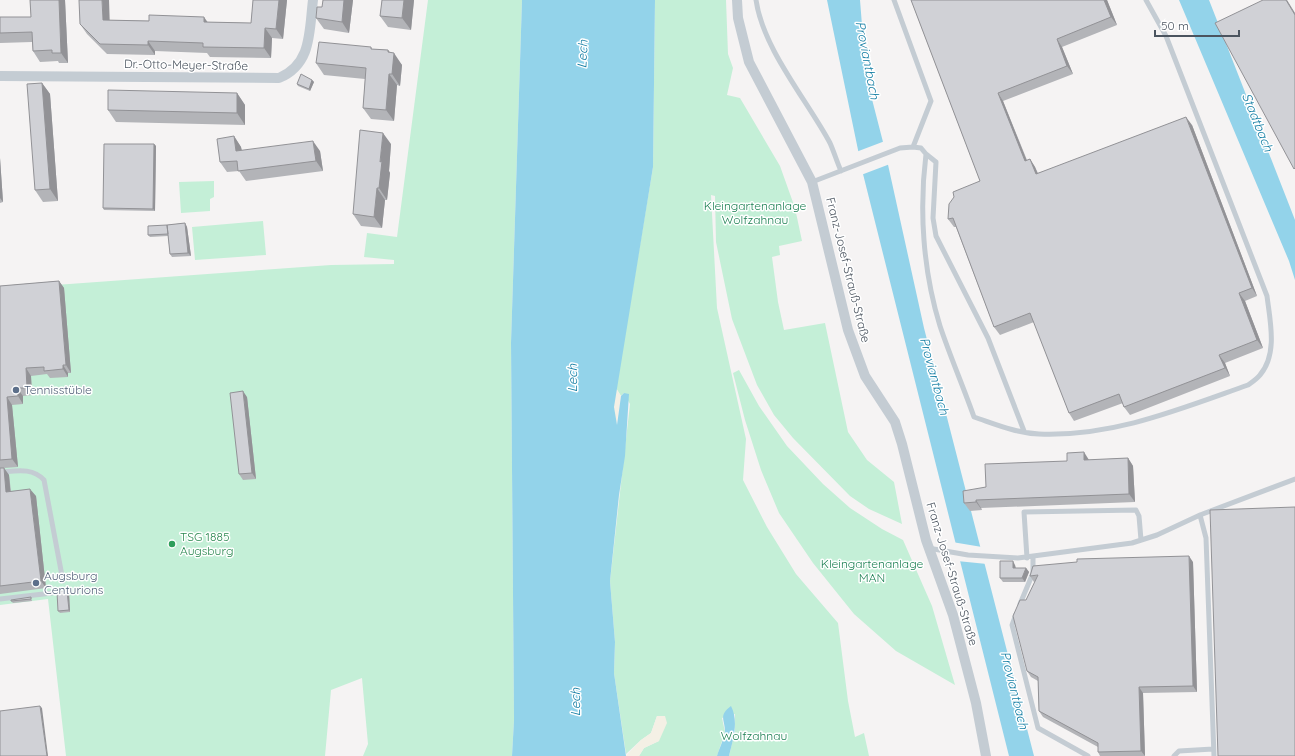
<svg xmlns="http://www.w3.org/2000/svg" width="1295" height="756" font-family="Quicksand,sans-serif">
<rect width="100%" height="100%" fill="#f5f3f3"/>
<path fill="#c4efd7" d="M428 0H522L511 343 514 720 512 756H363L368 744 362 678 331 690 325 756H66L48 599 0 605V289L331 265 394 264V260L364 257 367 233 397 237Z
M655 0H726L728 54 733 68 727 95 740 98 780 166 795 208 802 241 779 246 780 255 772 257 778 302 784 330 825 323 848 432 867 460 894 482 902 524 869 509 850 496 793 438 774 415 757 385 732 319 716 242 715 196 711 195 717 308 746 439 743 480 767 527 796 574 838 623 848 701 855 737 864 733 869 756H729L735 731V714L722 718 725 732 717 756H639L644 748 659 741 657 716 651 733 641 740 626 754 614 673 615 642 610 581 630 404 624 393 621 396 616 388 653 167Z
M214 181V197L210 199V211L181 213 179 182Z
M263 221 266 255 195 260 192 227Z
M739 370 759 406 787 446 823 484 850 508 882 529 903 540 932 606 955 685 896 651 854 614 813 563 779 513 761 470 745 420 733 373Z"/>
<path fill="#f4f0e5" d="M616 388 621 396 616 426 614 407Z
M657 716H665L667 723 659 741 644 748 639 756H626L641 740 651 733Z"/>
<path fill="#93d3ea" d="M522 0H655L653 167 614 407 617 425 621 396 624 393 629 394 625 456 619 495 610 581 615 642 614 673 626 756H512L514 720 511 343Z
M827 0H860L866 76 883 142 924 328 1034 756H1009L863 174Z
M1179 0H1209L1295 220V280L1289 261Z
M731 706C739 722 733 740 729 756H717C719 749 724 739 725 732 725 719 718 716 731 706Z"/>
<path fill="#f5f3f3" d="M885 141 890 164 861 175 856 152Z
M952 542 982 547 987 564 957 561Z"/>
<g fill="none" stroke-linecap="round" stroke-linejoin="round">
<path stroke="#c4ccd3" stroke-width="5" d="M756 0C763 49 807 100 830 143 834 152 837 162 841 171
M894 0 931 101 913 147
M926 154 936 162 933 218 936 236 988 338 1024 431
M812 182 900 148 913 147 921 148 926 154C919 210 923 271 940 326 950 356 963 386 974 417 995 424 1016 433 1039 434 1113 437 1180 409 1248 385 1252 382 1257 379 1260 375 1278 354 1270 321 1267 296L1166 36 1146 0
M0 472C16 471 32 467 44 480L63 581
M1200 515 1206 538 1214 756
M928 548 968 555 1018 558 1132 543 1157 535 1200 515 1295 479
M1027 558 1024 512 1136 510 1139 516 1141 540
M0 599 52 593
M1020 604 1033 573V557
M1016 614 1012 625 1038 728 1088 756
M1174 756 1179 751 1213 749"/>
<path stroke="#c4ccd3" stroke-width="10" d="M737 0 738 18 749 62 812 182 848 330 865 376 895 422 902 444 926 540 953 615 976 703 986 756
M0 76 279 78C312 64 309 32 313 0"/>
</g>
<path fill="#b3b4b8" d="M30 0H65L68 63H59L58 61 40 62 33 51 32 42 0 43V17H31Z
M253 0H287L283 39 272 38 271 58 210 57 207 53 155 51V55L107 54 87 34 80 24 110 20 208 22 251 23Z
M323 0H353L349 33 324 29 316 18 322 7Z
M382 0H414L411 30 388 27 380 16Z
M911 0H1107L1117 25 1062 47 1073 74 1003 101 1027 160 1030 159 1035 167 1038 173 1192 125 1257 296 1245 301 1263 348 1225 363 1230 376 1130 415 1124 407 1123 403 1074 421 1069 413 1034 322 1000 335 994 327 956 227H954L948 219 980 181Z
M371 47 372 49 388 50 402 65 400 86 397 85 394 121 371 119 363 108 365 79 324 75 316 63Z
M312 80 314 82 310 91 298 86 297 84Z
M42 83 50 94 58 201 43 202 35 190Z
M237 93 245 105V125L116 122 108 110Z
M234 136 241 147 242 150 320 151 323 171 246 181 239 171 227 172 220 162Z
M154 144 156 146 155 211 104 210 103 208Z
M391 144 389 171 390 173 387 200H385L382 228 361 226 353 214Z
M0 158 3 202 0 203Z
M185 223 187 227 191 256 172 257 170 254 168 236 150 237 148 235 167 225Z
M59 281 64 288 71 373H68V377L50 378 47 374 31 376 32 395 23 396V404L12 405 18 467 4 468 9 475 11 491 36 496 46 588 0 594V286Z
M247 397 256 479 243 480 239 474Z
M1128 458 1133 466 1135 502 981 508 982 510 970 511 964 503 986 487 1089 460Z
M1193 562 1197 692 1143 693 1145 756H1100L1098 752V747L1043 717 1039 711 1038 681 1031 677 1027 671 1026 600 1035 582H1034L1030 576Z
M1015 565 1016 568H1026L1029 572 1025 582H1003L1000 578Z
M67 591 69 593 70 612 60 613 58 611Z
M31 597 32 601 13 603 11 601Z"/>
<path fill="#929296" d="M59 0H65L68 63 61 53Z
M102 0H109L110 30 103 20Z
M279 0H287L283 39 276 29Z
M344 0H353L349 33 342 22Z
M404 0H414L411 30 402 18Z
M1104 0H1107L1117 25 1111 17Z
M1286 0H1287L1295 13V15Z
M204 17 211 27 204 22Z
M265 28 272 38 271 58 264 48Z
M1057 39 1062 47 1073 74 1067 66Z
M148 41 155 51V55L148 45Z
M388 50 393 58 394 53 402 65 400 86 392 74 388 52Z
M389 74 397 85 394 121 386 110Z
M312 80 314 82 310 91 309 89Z
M42 83 50 94 58 201 50 189Z
M237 93 245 105V125L237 113Z
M998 93 1003 101 1030 169 1025 161Z
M1186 117 1192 125 1257 296 1252 288Z
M383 133 391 144 389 171 390 173 387 200 379 188 380 162Z
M234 136 241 147 243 161 236 151Z
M313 141 320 151 323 171 316 161Z
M154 144 156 146 155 211 153 209Z
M0 158 3 202 0 198Z
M1030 159 1035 167 1041 182 1036 174Z
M377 188 385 200 382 228 374 217Z
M185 223 187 227 191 256 188 253Z
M59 281 64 288 71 373 66 365Z
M1239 293 1245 301 1263 348 1257 340Z
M1219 355 1225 363 1230 376 1225 368Z
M63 365 68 373V377L63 369Z
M26 368 31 376 32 395 27 388Z
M17 388 23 396V404L18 396Z
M243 391 247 397 256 479 252 473Z
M7 397 12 405 18 467 12 459Z
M1084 452 1089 460H1084Z
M1128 458 1133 466 1135 502 1129 494Z
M4 468 9 475 11 499 6 492Z
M30 489 36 496 46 588 41 581Z
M976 500 981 508 982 510 976 502Z
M1189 556 1193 562 1197 692 1193 686Z
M1013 561 1015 565 1016 572 1013 568Z
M1026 568 1029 572 1025 582 1022 578Z
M67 591 69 593 70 612 69 610Z
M1139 687 1143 693 1145 756 1141 751Z
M40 706 42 708 48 756H47Z"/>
<path fill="#d0d1d6" stroke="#929296" d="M30 0H59L61 53H52V50L33 51 32 32 0 33V17H31Z
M79 0H102L103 20 149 21V15L204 17V22L251 23 253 0H279L276 29 265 28 264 48 203 47V43L148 41V45L100 44 80 24Z
M323 0H344L342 22 316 18 317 7H322Z
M382 0H404L402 18 380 16Z
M911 0H1104L1111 17 1057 39 1067 66 998 93 1025 161 1030 159 1036 174 1186 117 1252 288 1239 293 1257 340 1219 355 1225 368 1124 407 1119 394 1069 413 1030 313 994 327 953 218 948 219 949 204 954 197 953 192 980 181Z
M1263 0H1286L1295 15V168L1294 169 1215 23Z
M319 42 371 47V49L388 50V52L394 53 392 74H389L386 110 363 108 366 68 316 63Z
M301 74 312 80 309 89 297 84Z
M42 83 50 189 35 190 27 84Z
M108 90 237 93V113L108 110Z
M360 130 383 133 380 162 382 161 379 188H377L374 217 353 214Z
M234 136 236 151 313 141 316 161 238 171 237 161 220 162 217 139Z
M104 144H154L153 209 103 208Z
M185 223 188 253 170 254 167 225Z
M167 225 168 234 148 235V226Z
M59 281 66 365H63V369L44 371V367L26 368 27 388H17L18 396 7 397 12 459 0 460V286Z
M243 391 252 473 239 474 230 393Z
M1084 452V460L1128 458 1129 494 976 500V502L964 503 963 491 986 487 985 464 1067 461V453Z
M0 468H4L6 492 30 489 41 581 0 586Z
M1295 507V756H1218L1210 510Z
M1189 556 1193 686 1139 687 1141 751 1098 752V743L1039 711 1038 677 1027 671 1013 616 1020 600H1026L1038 575 1030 576 1033 566 1077 562V559Z
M1000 561H1013V568H1026L1022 578H1000Z
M67 591 69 610 58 611 57 592Z
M31 597V599L11 601V600Z
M40 706 47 756H0V711Z"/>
<g fill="#5c6f8a" stroke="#fff" stroke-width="1.5">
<circle cx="16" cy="390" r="4"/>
<circle cx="36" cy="583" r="4"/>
</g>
<circle fill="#2e9e5b" stroke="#fff" stroke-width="1.5" cx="172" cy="544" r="4"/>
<g text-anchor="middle" stroke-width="3" stroke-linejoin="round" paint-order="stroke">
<g font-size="12" fill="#4b545f" stroke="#fff">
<text transform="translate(186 65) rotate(1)" y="4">Dr.-Otto-Meyer-Straße</text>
<text transform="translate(848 270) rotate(76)" y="4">Franz-Josef-Strauß-Straße</text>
<text transform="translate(952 574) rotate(73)" y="4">Franz-Josef-Strauß-Straße</text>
</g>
<g font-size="12" fill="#1c8053" stroke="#fff">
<text x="755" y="210">Kleingartenanlage<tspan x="755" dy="14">Wolfzahnau</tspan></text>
<text x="872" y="568">Kleingartenanlage<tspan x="872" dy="14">MAN</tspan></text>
<text x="754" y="740">Wolfzahnau</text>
</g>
<g font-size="12" fill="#4e5e75" stroke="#fff" text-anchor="start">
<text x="24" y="394">Tennisstüble</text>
<text x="44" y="580">Augsburg<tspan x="44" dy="14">Centurions</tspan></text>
</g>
<g font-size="12" fill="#27864d" stroke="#fff" text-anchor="start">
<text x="180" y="541">TSG 1885<tspan x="180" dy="14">Augsburg</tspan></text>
</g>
<g font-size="13" font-style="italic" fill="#127da3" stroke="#fff">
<text transform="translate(582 54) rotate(-87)" y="5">Lech</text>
<text transform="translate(868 60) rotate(79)" y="5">Proviantbach</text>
<text transform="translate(1258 122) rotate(68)" y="5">Stadtbach</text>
<text transform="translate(935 376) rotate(75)" y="5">Proviantbach</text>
<text transform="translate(572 378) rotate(-90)" y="5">Lech</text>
<text transform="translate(1015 690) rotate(76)" y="5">Proviantbach</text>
<text transform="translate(575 702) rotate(-90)" y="5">Lech</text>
</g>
</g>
<path d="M1155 30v6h84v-6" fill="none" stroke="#4b545f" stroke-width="2"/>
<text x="1161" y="30" font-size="12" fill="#4b545f" stroke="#ffffff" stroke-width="3" paint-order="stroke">50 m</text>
</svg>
